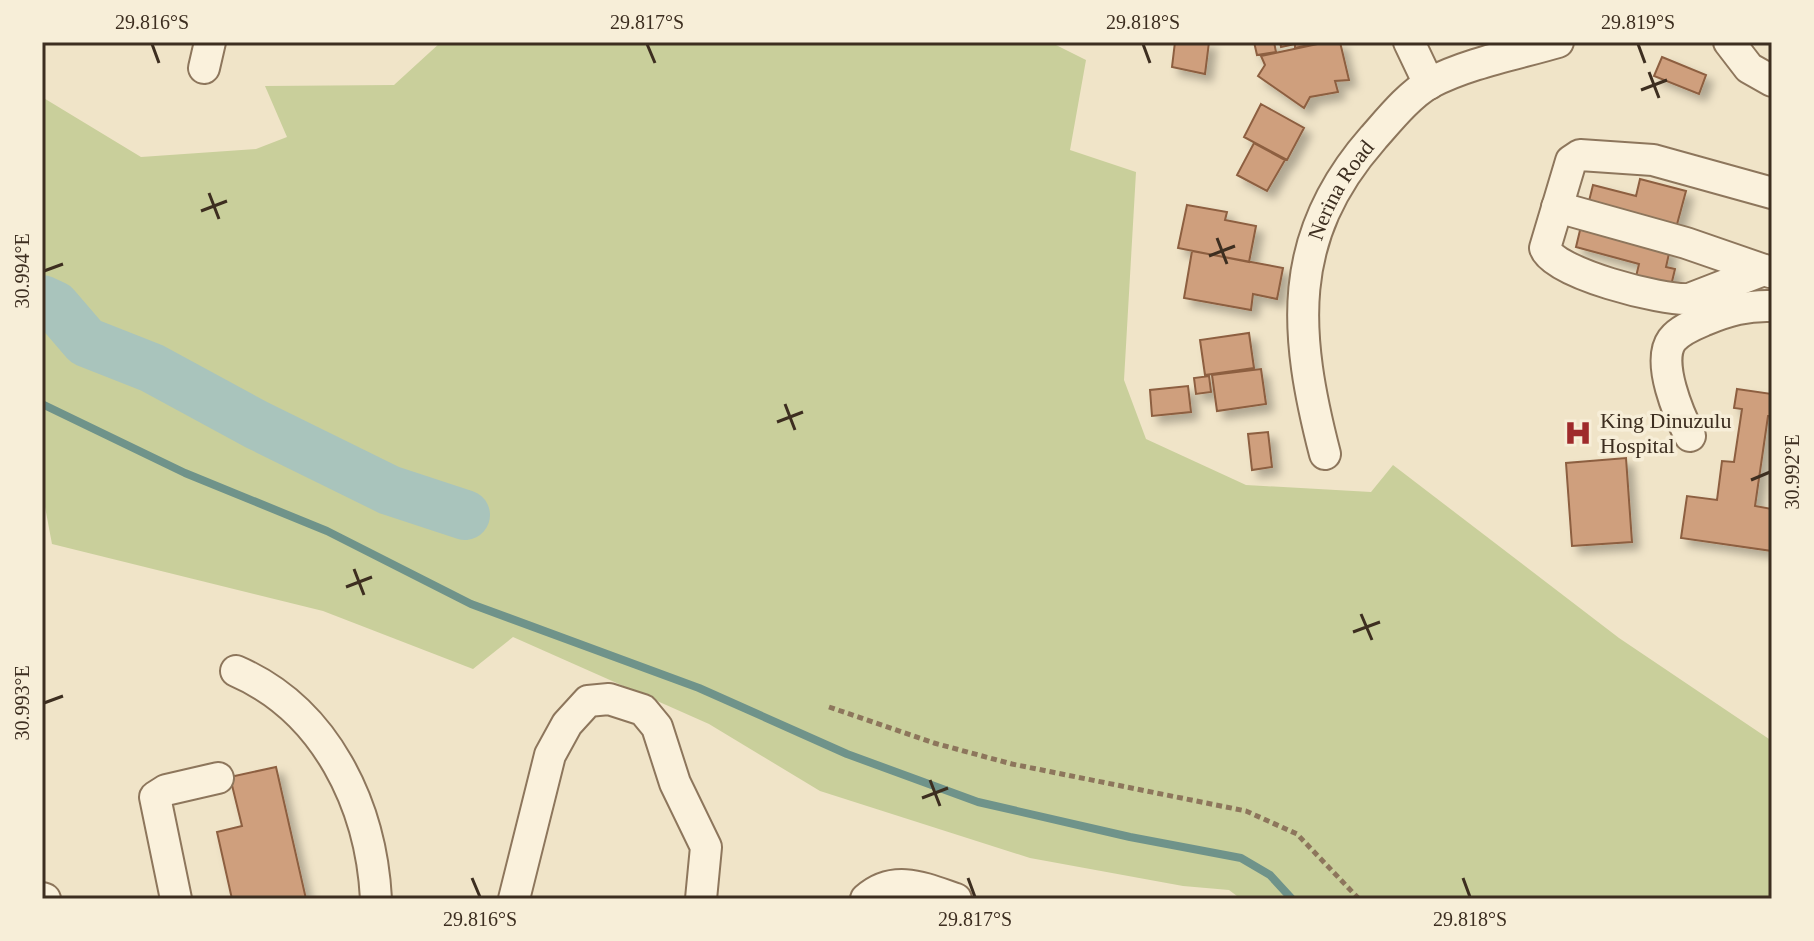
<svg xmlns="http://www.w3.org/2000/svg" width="1814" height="941" font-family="Georgia,serif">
<defs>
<filter id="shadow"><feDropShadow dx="7" dy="7" stdDeviation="4" flood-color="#0004"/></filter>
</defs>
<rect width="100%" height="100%" fill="#f0e4c8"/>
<path fill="#c9cf9b" d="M441 42H1050L1086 60 1070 150 1136 172 1124 380 1146 439 1246 485 1371 492 1393 465 1619 638 1772 741V899H1241L1229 890 1183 886 1030 858 820 791 709 724 513 637 473 669 323 611 52 544 42 491V97L141 157 256 149 287 137 265 86 394 85Z"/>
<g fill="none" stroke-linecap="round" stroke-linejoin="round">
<path stroke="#6f938a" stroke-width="8" d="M42 404 185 473 327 531 471 604 699 688 847 754 978 802 1130 837 1241 858 1270 875 1292 899"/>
<path stroke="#a9c4bc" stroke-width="50" d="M42 300 55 306 86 342 152 368 257 425 389 490 465 515"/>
</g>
<path fill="#cf9f7d" stroke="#8d5f41" stroke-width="2" filter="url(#shadow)" d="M1175 42H1209L1205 74 1172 67Z
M1254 42H1274L1276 52 1257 55Z
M1280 42H1322L1295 48V44L1281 47Z
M1327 42H1340L1349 80 1335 81 1338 92 1310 97 1304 108 1258 76 1265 65 1261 56Z
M1662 57 1706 75 1699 94 1654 76Z
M1261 104 1304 128 1287 160 1244 137Z
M1254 143 1285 160 1267 191 1237 175Z
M1640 179 1686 191 1676 228 1588 205 1593 185 1636 196Z
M1187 205 1227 212 1225 220 1256 226 1249 262 1178 248Z
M1581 226 1670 249 1666 267 1675 269 1670 290 1635 281 1639 264 1576 247Z
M1192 251 1283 268 1277 299 1253 294 1251 310 1184 298Z
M1249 333 1254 368 1205 375 1200 340Z
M1261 369 1266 404 1217 411 1212 375Z
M1209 376 1211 392 1196 394 1194 378Z
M1188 386 1191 412 1152 416 1150 390Z
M1737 389 1772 394V416H1768L1755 506 1772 509V551L1681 538 1687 496 1717 500 1722 461 1734 462 1742 409 1734 408Z
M1268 432 1272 467 1252 470 1248 434Z
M1626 458 1632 542 1572 546 1566 463Z
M276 767 306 899H232L217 832 242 826 230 777Z"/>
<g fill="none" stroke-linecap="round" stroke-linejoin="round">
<g stroke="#8d765c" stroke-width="34">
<g id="minor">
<path d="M1409 42 1429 84"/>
<path d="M1729 42 1749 68 1772 81"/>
<path d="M204 68 210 42"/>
<path d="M1557 207 1686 243 1770 272"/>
<path d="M1764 270 1689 299C1663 301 1552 273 1545 248L1571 161 1580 155 1653 160 1772 193"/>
<path d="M1690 436C1679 415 1656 362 1672 340 1680 330 1693 325 1705 320 1727 311 1747 305 1772 306"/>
<path id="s1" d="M1325 454C1294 334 1285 238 1373 138 1389 120 1409 95 1430 83 1468 63 1517 54 1558 42"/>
<path d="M236 671C326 710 371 805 376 899"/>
<path d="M42 898 45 899"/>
<path d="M176 899 155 797 166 790 218 778"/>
<path d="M514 899 550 755 567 724 588 701 609 699 643 710 657 727 675 783 706 847 701 899"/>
<path d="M866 899C894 874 924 888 956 899"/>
</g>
</g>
<path stroke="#8d765c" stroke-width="5" stroke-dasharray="6 4" stroke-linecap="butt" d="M829 707 934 743 1012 764 1246 811 1297 834 1359 899"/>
<use href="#minor" stroke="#faf1dc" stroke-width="30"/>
</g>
<path fill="none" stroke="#3d2e20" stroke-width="3" d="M152 44 159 63M647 44 655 63M1143 44 1150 63M1638 44 1645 63M1649 72 1659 98M1641 90 1667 80M209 193 219 219M201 211 227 201M1217 238 1227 264M1209 256 1235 246M44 271 63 264M785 404 795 430M777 422 803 412M1751 480 1770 472M354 569 364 595M346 587 372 577M1361 614 1372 640M1353 632 1380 622M44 703 63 696M930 780 940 806M922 798 948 788M472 878 480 897M968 878 975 897M1463 878 1470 897"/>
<defs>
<g id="hospital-bare" transform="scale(2.16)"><path d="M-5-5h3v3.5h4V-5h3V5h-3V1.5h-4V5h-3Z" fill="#9e2a2b" stroke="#f7eed8" stroke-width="2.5" paint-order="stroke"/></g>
</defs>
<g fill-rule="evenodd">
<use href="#hospital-bare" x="1578" y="433"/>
</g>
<g text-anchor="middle" stroke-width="7" stroke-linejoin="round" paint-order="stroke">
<g font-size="22" fill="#3d2e20" stroke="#f7eed8">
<text dy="8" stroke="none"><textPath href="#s1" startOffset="274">Nerina Road</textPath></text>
</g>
<g font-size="22" fill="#3d2e20" stroke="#f7eed8" text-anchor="start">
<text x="1600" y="428">King Dinuzulu<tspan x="1600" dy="25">Hospital</tspan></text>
</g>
</g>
<rect width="1814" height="941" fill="none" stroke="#f7eed8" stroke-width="88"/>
<rect x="44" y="44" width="1726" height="853" fill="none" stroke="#3d2e20" stroke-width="3"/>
<g font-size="20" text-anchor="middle" fill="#3d2e20">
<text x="152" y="29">29.816°S</text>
<text x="647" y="29">29.817°S</text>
<text x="1143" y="29">29.818°S</text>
<text x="1638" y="29">29.819°S</text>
<text transform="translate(22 271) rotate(-90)" y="7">30.994°E</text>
<text transform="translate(1792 472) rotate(-90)" y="7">30.992°E</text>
<text transform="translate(22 703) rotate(-90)" y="7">30.993°E</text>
<text x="480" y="926">29.816°S</text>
<text x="975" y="926">29.817°S</text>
<text x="1470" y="926">29.818°S</text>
</g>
</svg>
